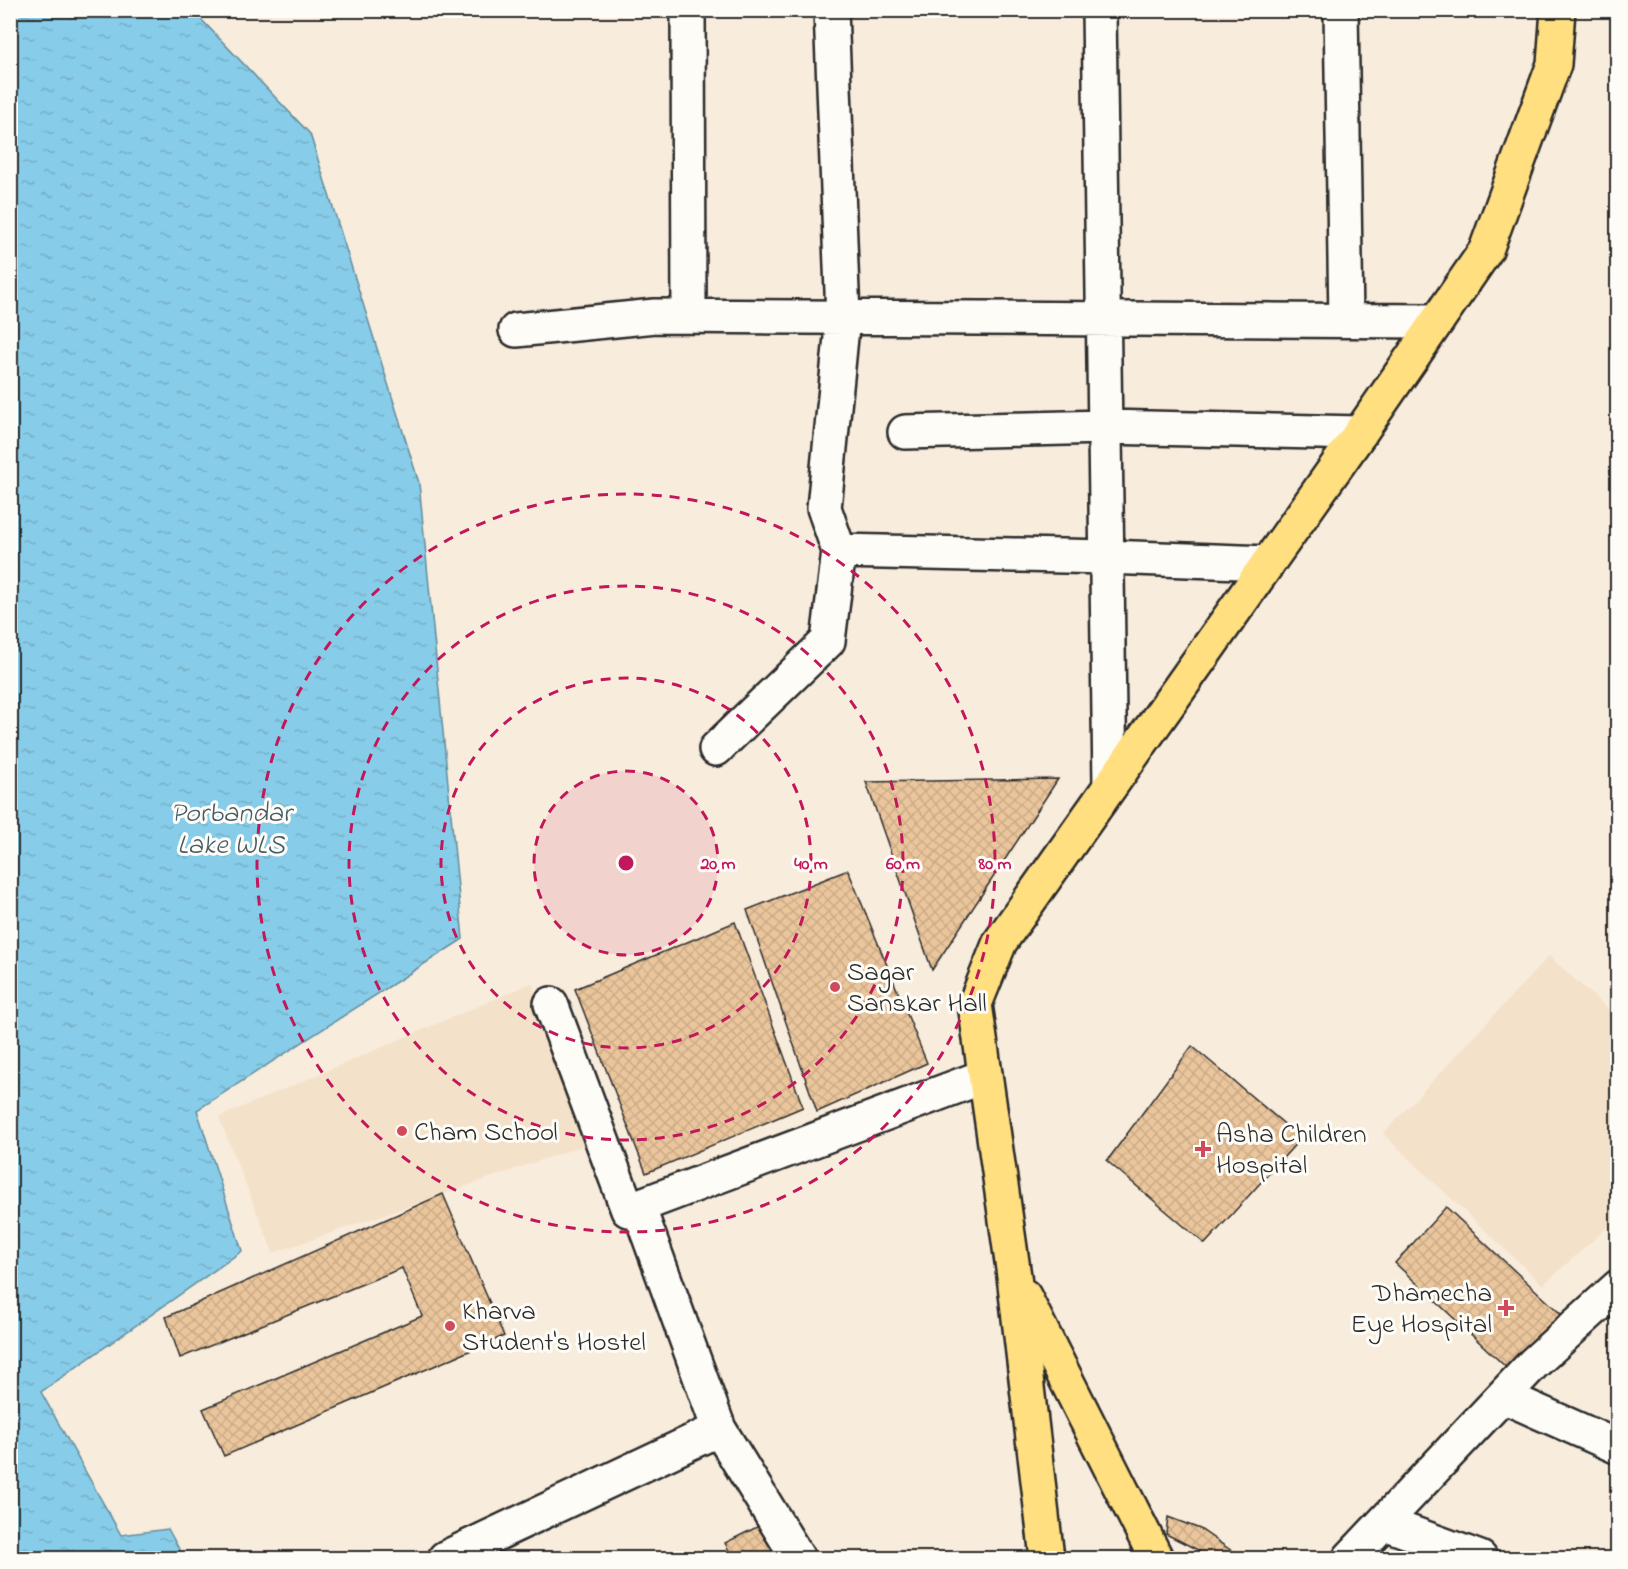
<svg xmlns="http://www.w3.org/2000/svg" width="1628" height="1569" font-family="'Indie Flower',sans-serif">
<defs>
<pattern id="water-ripples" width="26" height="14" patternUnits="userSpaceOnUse" patternTransform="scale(1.5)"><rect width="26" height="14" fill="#87cce8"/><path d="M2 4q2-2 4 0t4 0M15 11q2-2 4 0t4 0" fill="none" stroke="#75afc7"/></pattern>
<pattern id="building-cross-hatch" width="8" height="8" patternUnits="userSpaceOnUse" patternTransform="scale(1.5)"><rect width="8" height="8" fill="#ebc69c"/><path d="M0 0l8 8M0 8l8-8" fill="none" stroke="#caaa87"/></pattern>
</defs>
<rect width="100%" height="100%" fill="#f8ecdc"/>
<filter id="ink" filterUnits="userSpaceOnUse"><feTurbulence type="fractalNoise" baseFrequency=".0167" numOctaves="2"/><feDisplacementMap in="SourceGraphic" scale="12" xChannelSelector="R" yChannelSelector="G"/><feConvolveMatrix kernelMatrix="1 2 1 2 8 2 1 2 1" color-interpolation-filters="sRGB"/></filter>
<g filter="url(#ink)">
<path fill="#f4e1c9" d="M1549 956 1617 1017 1618 1218 1543 1285 1383 1134Z
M532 983 585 1145 273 1253 219 1117Z"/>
<path fill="url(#water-ripples)" stroke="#628c9c" stroke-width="1.5" d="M11 10 196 11 199 17 310 134 419 483 463 939 197 1110 242 1251 41 1392 121 1535 168 1529 184 1558H11Z"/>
<path fill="url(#building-cross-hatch)" stroke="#2b2b2b" stroke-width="1.5" d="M1058 779 932 970 866 782Z
M848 870 927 1063 817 1112 747 910Z
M735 922 803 1107 646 1173 575 989Z
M1192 1046 1301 1138 1205 1244 1107 1161Z
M443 1194 504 1336 224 1456 203 1409 422 1316 402 1268 180 1358 166 1317Z
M1446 1207 1561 1314 1509 1370 1395 1263Z
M1168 1517 1200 1529 1242 1558H1208L1196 1549 1166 1534Z
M761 1525 779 1558H733L725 1543Z"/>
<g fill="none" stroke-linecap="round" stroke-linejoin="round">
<g stroke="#2b2b2b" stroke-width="38">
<path id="minor" d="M688 10 689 316
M1099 10 1110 786
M1341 10 1346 320
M516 330 655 316 1437 321
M905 432 1105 427 1360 433
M839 551 1107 557 1268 563
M716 749 828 641 839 551 824 508 843 317 831 10
M551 1004 628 1210 985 1076
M638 1206 719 1429 798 1558
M1503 1396 1618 1447
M1384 1523 1480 1558
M445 1558 719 1429
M1350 1558 1533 1364 1618 1287"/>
</g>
<g stroke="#2b2b2b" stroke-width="38">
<path id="major" d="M1024 1296 1156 1558
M1047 1558 1014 1276 975 1004 1000 942 1360 433 1486 250 1554 64 1558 10"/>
</g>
<use href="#minor" stroke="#fdfcf7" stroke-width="33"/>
<use href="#major" stroke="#ffdf80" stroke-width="33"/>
</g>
</g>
<circle cx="626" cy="863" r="92" fill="#c2185b" fill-opacity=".12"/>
<g fill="none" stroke="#c2185b" stroke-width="3" stroke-dasharray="10 8">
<circle cx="626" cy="863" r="92"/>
<circle cx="626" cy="863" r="185"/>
<circle cx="626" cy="863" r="277"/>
<circle cx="626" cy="863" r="369"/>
</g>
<g fill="#d1495b" stroke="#fdfcf7" stroke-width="2">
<circle cx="835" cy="987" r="6"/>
<circle cx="402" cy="1131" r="6"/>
<path d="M1200 1140h6v6h6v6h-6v6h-6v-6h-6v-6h6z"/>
<path d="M1503 1299h6v6h6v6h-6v6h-6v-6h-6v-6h6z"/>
<circle cx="450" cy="1326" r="6"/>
</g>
<g text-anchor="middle" stroke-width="6" stroke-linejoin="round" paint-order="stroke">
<g font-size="27" fill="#2b2b2b" stroke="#fdfcf7" text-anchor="start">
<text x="847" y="980">Sagar<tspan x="847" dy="31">Sanskar Hall</tspan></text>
<text x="414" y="1140">Cham School</text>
<text x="1216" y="1142">Asha Children<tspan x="1216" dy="31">Hospital</tspan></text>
<text x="1492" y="1301" text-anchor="end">Dhamecha<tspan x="1492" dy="31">Eye Hospital</tspan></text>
<text x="462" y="1319">Kharva<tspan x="462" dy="31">Student's Hostel</tspan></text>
</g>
<g font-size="28" font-style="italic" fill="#475b64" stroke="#fdfcf7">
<text x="231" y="821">Porbandar<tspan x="231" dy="32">Lake WLS</tspan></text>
</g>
</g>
<circle cx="626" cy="863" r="9" fill="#c2185b" stroke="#fdfcf7" stroke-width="3"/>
<g font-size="18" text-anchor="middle" font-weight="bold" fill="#c2185b" stroke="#fdfcf7" stroke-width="6" stroke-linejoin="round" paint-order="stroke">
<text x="718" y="869">20 m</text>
<text x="811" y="869">40 m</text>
<text x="903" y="869">60 m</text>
<text x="995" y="869">80 m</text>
</g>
<rect width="1628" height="1569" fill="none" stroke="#fdfcf7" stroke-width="36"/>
<rect x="18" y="18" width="1592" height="1533" fill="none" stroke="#2b2b2b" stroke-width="2" filter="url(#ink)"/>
</svg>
